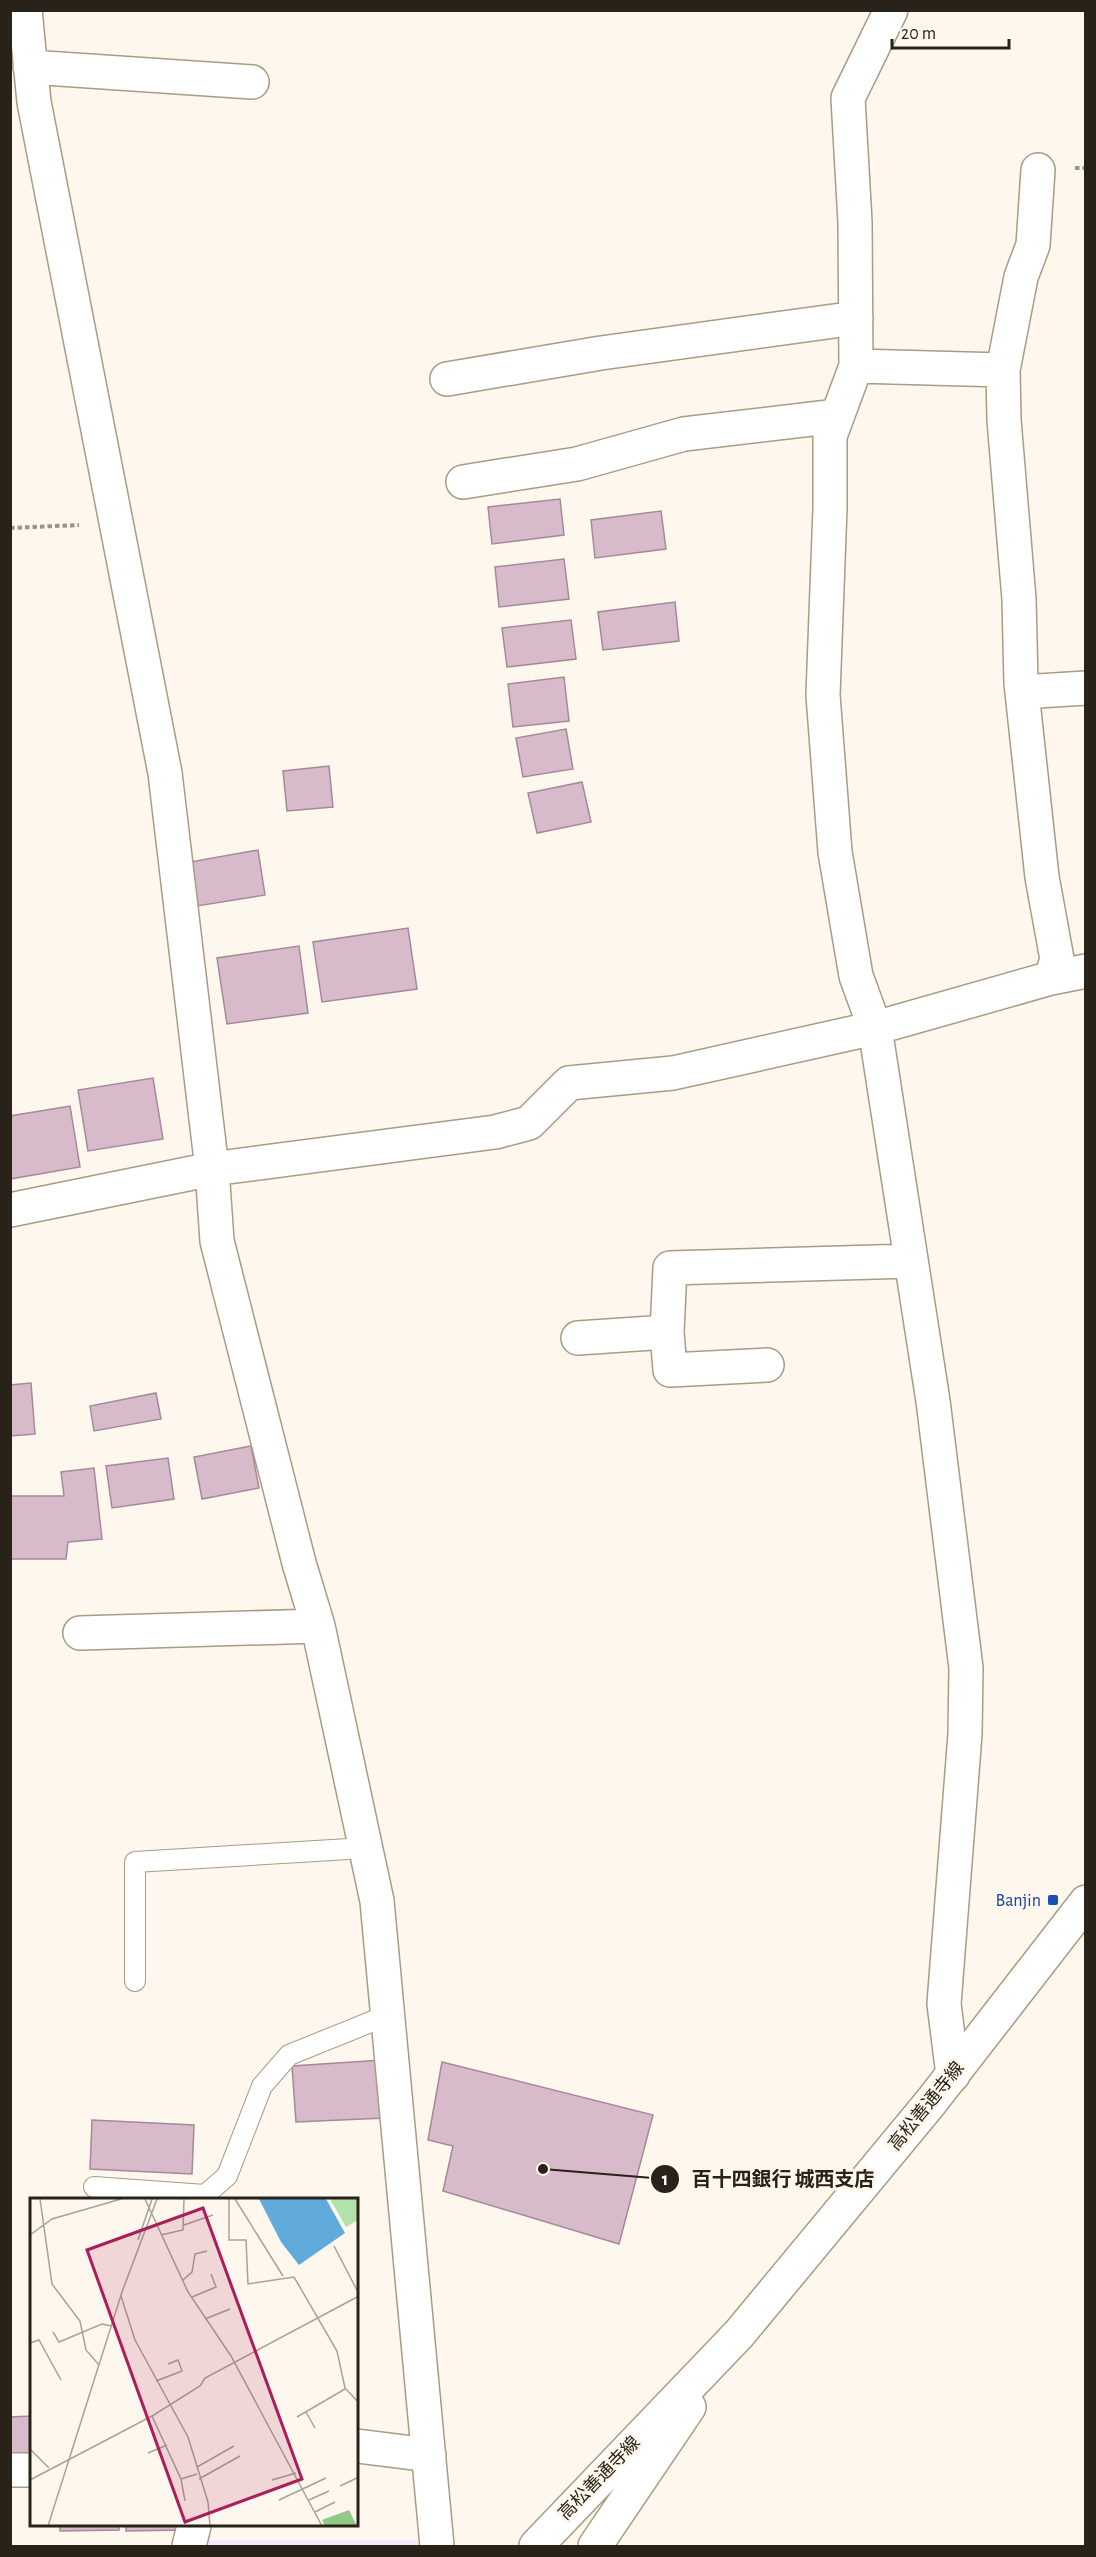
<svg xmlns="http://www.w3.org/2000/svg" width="1096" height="2557" font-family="'Alegreya Sans','Noto Sans JP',sans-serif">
<rect width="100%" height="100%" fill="#fef7ed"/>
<path fill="#f7e8fc" d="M201 2540H421V2546H198Z"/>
<path fill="#d8bbcb" stroke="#a58999" stroke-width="1.5" d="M560 499 564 535 492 544 488 507Z
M661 511 666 549 595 558 591 520Z
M564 559 569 599 499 607 495 567Z
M675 602 679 641 603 650 598 612Z
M571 620 576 659 507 667 502 628Z
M564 677 569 721 513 727 508 684Z
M566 729 573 769 523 777 516 738Z
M329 766 333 807 287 811 283 771Z
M582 782 591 822 537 833 528 793Z
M258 850 265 895 197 906 190 862Z
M408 928 417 989 322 1002 313 942Z
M299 946 308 1013 227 1024 217 958Z
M153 1078 163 1139 88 1151 78 1090Z
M70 1106 80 1167 10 1179V1116Z
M31 1383 35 1434 10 1436V1385Z
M156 1393 161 1419 94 1431 90 1406Z
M251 1446 259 1488 202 1499 194 1457Z
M168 1458 174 1499 112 1508 106 1466Z
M94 1468 102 1539 68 1542 66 1559H10V1496H64L61 1472Z
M382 2060 385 2118 296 2122 292 2066Z
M442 2062 653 2115 619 2244 443 2191 453 2146 428 2140Z
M92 2120 194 2125 192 2174 90 2169Z
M32 2416V2453L10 2454V2417Z
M60 2526H119V2530L60 2531Z
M126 2526H186V2530L126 2531Z"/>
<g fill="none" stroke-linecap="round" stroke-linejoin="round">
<g stroke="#aa9b83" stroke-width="22">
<path id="service" d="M135 1981V1862L365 1848
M94 2187 205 2195 227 2176 262 2086 289 2055 388 2015"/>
</g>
<g stroke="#aa9b83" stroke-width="36">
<path id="minor" d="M25 10 34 102 165 773 212 1169 217 1241 299 1563 318 1626 377 1901 437 2546
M891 10 848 98 855 222 856 366 830 436V508L823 695 835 852 856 976 875 1028 933 1401 966 1668 965 1734 944 2004 953 2075
M30 67 252 82
M1003 370 1021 277 1033 245 1038 170
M447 379 601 353 856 318
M463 482 577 464 684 434 837 416
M1022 692 1086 688
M1051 978 1086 971
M10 1210 212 1169 495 1132 529 1123 569 1083 673 1073 875 1028 1051 978 1057 959 1042 877 1021 683 1019 599 1004 420 1003 370 856 366
M578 1338 667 1332
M767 1365 670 1370 667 1332 670 1268 911 1261
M80 1633 318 1626
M357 2446 429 2455
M10 2470H32
M189 2546 194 2526"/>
</g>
<g stroke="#aa9b83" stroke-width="36">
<path id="primary" d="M536 2546 739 2334 931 2102 1086 1902
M595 2546 689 2407"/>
</g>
<path stroke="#9b948a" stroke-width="4" stroke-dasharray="4.5 3" stroke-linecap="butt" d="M1075 168H1086
M10 528 79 525"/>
<use href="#service" stroke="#fff" stroke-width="20"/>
<use href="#minor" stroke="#fff" stroke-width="33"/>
<use href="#primary" stroke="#fff" stroke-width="33"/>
</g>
<rect fill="#1a4fb4" stroke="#fef7ed" stroke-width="2" x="1047" y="1894" width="12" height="12" rx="3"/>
<g text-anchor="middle" stroke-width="6" stroke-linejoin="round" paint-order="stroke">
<g font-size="18" fill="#164399" stroke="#fef7ed" text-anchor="end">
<text x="1041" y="1906">Banjin</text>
</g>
<g font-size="18" fill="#282218" stroke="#fef7ed">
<text transform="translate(926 2106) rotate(-51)" y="6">高松善通寺線</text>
<text transform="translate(599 2478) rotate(-46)" y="6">高松善通寺線</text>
</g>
</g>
<g transform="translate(30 2198)">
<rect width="328" height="328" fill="#fef7ed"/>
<path d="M300 1H328V22L316 29Z" fill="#b2e2a9"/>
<path d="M319 312 327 328H295L292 322Z" fill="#92c888"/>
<path d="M229 1H296L315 35 269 67 251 44Z" fill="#61aadc"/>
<path fill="none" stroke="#a8a298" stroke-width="1.5" d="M10 1 22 86 50 123 56 152 69 167M115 1 158 94 201 158 292 328M199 1V42H216L218 86 264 79 307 153 315 190 329 205M205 1 253 78M154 27 183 17M0 37 22 21 91 1M131 37 153 32 154 1M108 42 122 1M304 48 329 96M153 82 162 74 165 56 177 53M91 98 105 142 158 239 178 304 180 328M162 99 186 89 181 76M175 121 200 111M23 134 29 144 72 126 81 128M0 145 9 142 31 182M126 183 152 173 148 162 138 166M276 214 285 230M267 219 315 191M0 251 19 270M118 255 137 247M167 269 204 248M167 276 151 281 122 218 170 188 175 180 329 98M151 281 155 303M169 281 210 258M0 282 122 218M242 282 266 275M310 288 329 279M249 302 296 280M279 302 299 293M285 314 305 304M18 328 92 94 127 1"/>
<path fill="#ab1d5b" fill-opacity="0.15" stroke="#ab1d5b" stroke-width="3" d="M173 10 272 281 155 324 57 52Z"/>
<rect width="328" height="328" fill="none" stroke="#282218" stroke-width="3"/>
</g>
<path fill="none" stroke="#282218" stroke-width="2" d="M543 2169L665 2179"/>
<g fill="#282218" stroke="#fef7ed" stroke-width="2">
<circle cx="543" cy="2169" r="6"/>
<circle cx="665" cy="2179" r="15"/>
</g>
<g font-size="18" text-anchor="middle" font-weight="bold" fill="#fff">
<text x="665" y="2185">1</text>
</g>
<g font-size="20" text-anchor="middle" font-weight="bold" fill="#282218" stroke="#fef7ed" stroke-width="6" stroke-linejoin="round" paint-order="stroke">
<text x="783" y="2186">百十四銀行 城西支店</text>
</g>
<rect width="1096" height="2557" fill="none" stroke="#282218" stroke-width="24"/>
<path d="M892 39v9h117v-9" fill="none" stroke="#282218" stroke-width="3"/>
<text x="901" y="39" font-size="18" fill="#282218" stroke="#fef7ed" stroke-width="4.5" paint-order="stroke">20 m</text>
</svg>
